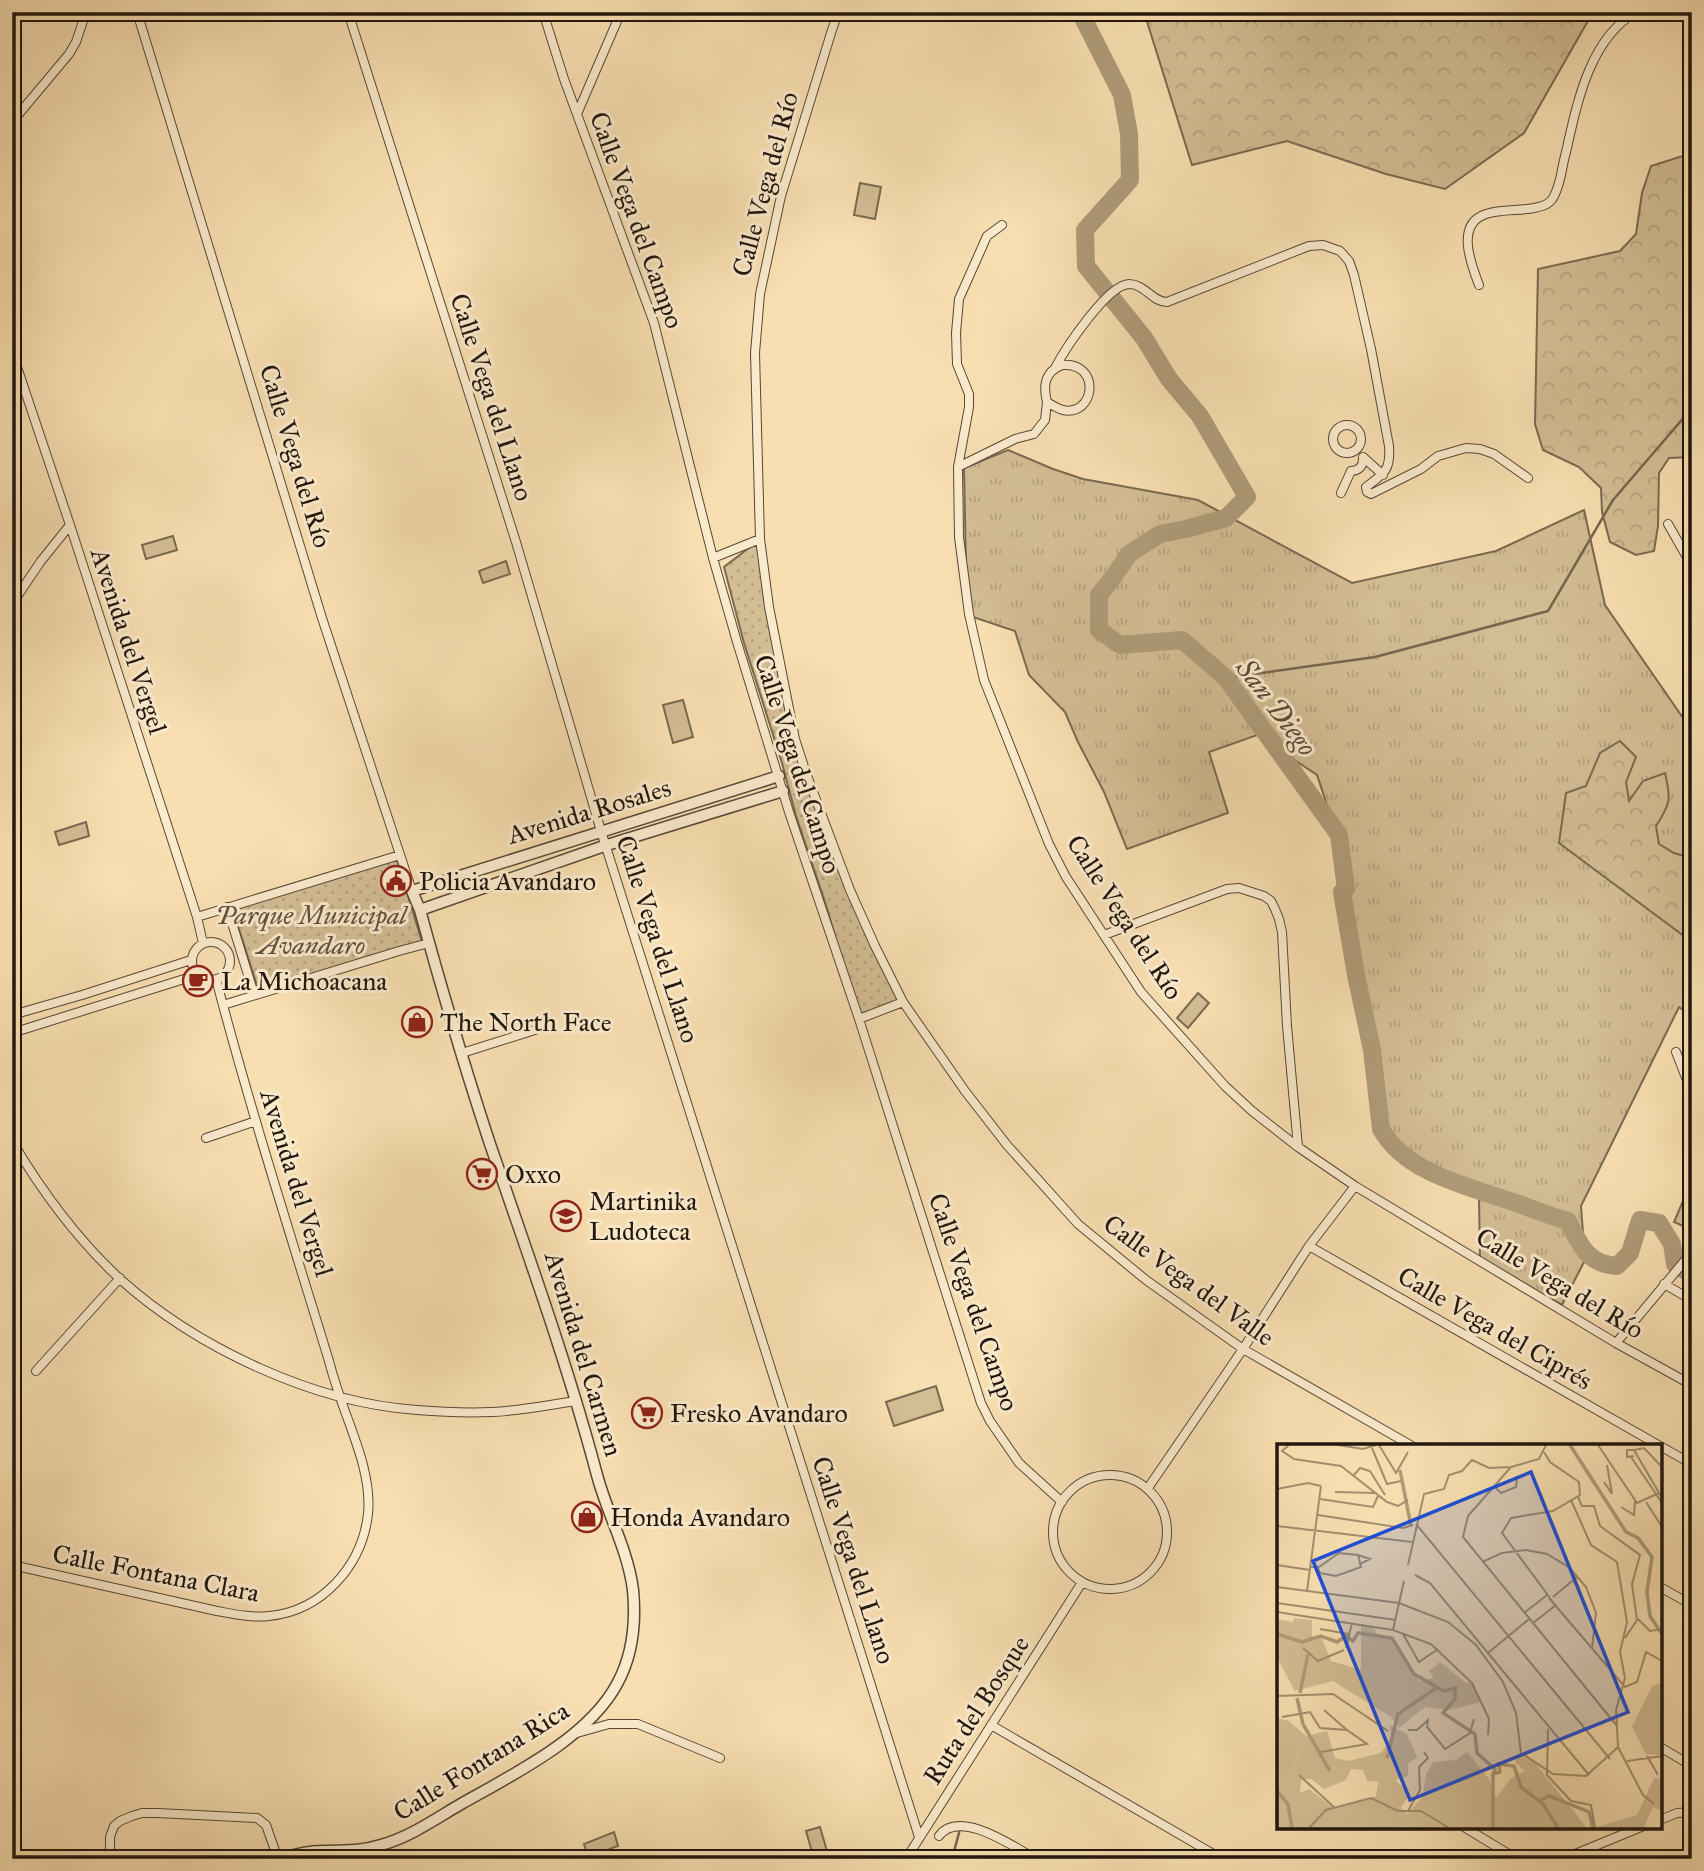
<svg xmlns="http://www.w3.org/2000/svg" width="1704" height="1871" font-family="'IM FELL Great Primer',serif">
<defs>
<pattern id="grass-tufts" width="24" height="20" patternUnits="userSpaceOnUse" patternTransform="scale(1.75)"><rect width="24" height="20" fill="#d3bd95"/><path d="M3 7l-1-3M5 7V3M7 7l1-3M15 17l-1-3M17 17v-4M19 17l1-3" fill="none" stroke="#b5a27f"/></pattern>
<pattern id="forest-crowns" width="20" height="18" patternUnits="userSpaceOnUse" patternTransform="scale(1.75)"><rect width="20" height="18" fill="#d3bd95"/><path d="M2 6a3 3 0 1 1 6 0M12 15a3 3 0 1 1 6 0" fill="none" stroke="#b5a27f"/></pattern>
<pattern id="park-dots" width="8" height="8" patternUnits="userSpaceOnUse" patternTransform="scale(1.75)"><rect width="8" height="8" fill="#d3bd95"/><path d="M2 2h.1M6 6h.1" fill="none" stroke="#b5a27f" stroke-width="1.8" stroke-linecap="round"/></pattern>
</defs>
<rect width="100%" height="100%" fill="#f8dfb1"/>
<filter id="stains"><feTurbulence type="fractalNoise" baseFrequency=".00286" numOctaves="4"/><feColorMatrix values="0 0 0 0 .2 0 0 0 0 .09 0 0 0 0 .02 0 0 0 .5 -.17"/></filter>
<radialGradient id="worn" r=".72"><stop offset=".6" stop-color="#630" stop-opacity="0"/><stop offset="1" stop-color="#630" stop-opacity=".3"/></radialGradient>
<path fill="url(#grass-tufts)" stroke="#7a6a51" stroke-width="2" d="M1008 450 1053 469 1083 479 1198 500 1352 583 1496 551 1584 510 1605 605 1692 731V1017L1679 1007 1581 1206 1585 1260 1562 1305 1480 1260 1479 1196C1442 1181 1398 1167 1378 1131L1370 1049 1354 975 1340 890 1344 888 1337 835 1317 775 1257 735 1209 752 1228 813 1127 849 1104 792 1078 742 1065 712 1029 675 1015 631 967 615 964 468Z"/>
<path fill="url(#forest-crowns)" stroke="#7a6a51" stroke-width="2" d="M1144 12H1593L1524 133 1445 189 1386 174 1287 141 1192 165Z
M1692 153V169L1685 179 1692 191V457L1669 458 1659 473 1658 526 1654 551 1636 555 1610 542 1602 512 1601 488 1579 467 1543 450 1535 424 1538 269 1620 251 1636 234 1642 193 1651 166Z
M1620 741 1636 757 1626 782 1629 801 1643 781 1665 773C1671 799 1671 803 1656 826L1659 844 1674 853 1692 858V942L1559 843 1566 793 1586 786 1600 753Z"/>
<path fill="url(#park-dots)" stroke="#7a6a51" stroke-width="2" d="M758 541 798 757 901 1001 859 1017 825 902 796 816 782 763 744 643 724 567Z
M397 859 422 942 259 992 232 907Z"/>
<path fill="#d3bd95" stroke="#7a6a51" stroke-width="2" d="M860 183 881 187 875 219 854 215Z
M173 536 177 550 146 559 142 545Z
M506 561 510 574 483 583 479 571Z
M683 700 693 737 673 743 663 705Z
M86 822 89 836 59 845 55 832Z
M1198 993 1209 1003 1188 1028 1177 1018Z
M1692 1180V1230L1674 1222Z
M936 1386 943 1410 894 1426 886 1402Z
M820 1827 829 1858 814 1859 806 1831Z
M614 1832 618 1846 588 1857 584 1844Z"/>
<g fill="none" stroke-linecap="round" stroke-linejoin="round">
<path stroke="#76664e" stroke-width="2.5" d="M1226 678 1375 657 1548 611 1613 500 1692 408
M952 1859 960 1829"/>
<path stroke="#af9b79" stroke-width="18" d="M1080 12 1122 95 1129 134 1130 180 1085 230 1086 266 1144 338 1169 379 1200 416 1247 497 1226 518 1186 529 1160 534 1129 554 1112 579 1099 595V630L1120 645 1182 640 1226 678 1339 835 1346 889 1342 892 1356 975 1372 1050 1381 1129C1404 1170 1459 1184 1501 1198 1524 1205 1545 1215 1568 1221 1580 1245 1587 1264 1617 1266L1630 1253 1640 1220 1659 1223 1672 1244 1675 1264 1688 1272 1692 1270"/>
<g stroke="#564836" stroke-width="10">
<path id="minor" d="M137 12 322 618 412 891
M348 12 516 542 601 831 919 1837
M543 12 564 79 654 323 713 558 737 642 789 812 859 1019 981 1403 990 1421 1019 1463 1062 1502
M832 12 835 21 831 33 781 196 760 294 755 353 760 539 769 607 795 739 806 773 850 890 875 946 903 1002 965 1091 1007 1145 1078 1224 1146 1280 1243 1349 1412 1446
M577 114 621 12
M12 122 69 54 76 42 86 12
M1002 225 987 236 959 299 956 333 957 364 969 394V407L958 467 959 537 969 614 984 680 1049 844 1066 877 1141 992 1225 1086 1252 1111 1298 1147 1355 1186 1616 1343 1692 1385
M1479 285C1471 264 1455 224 1486 214 1501 209 1519 211 1534 208 1544 206 1551 204 1555 194 1561 182 1562 166 1566 152 1577 104 1589 39 1636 12
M12 352 70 525 197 917 203 943
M1062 365C1102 362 1095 417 1063 410 1058 409 1052 405 1047 402 1043 386 1044 372 1062 365Z
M1055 368C1065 349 1107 285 1129 284 1145 284 1152 302 1167 302L1309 246 1323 245 1340 251 1349 261 1354 275 1371 349 1389 446C1391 470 1384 474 1366 487L1367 492 1371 494 1421 469 1438 456 1466 448 1480 449 1494 454 1528 478
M1333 439a14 14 0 1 1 28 0a14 14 0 1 1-28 0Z
M1363 457 1383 475
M958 467 1015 439 1034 434 1045 420 1047 402
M1341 493 1351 471C1359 471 1363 466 1363 459
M1668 524 1692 566
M713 558 760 539
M12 604 41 561 70 525
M227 907 254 994
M197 917 400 855
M1104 935 1227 889 1239 888 1264 896 1271 901 1275 909 1279 919 1282 932 1287 1026 1298 1147
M192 961a19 19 0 1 1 38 0a19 19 0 1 1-38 0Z
M223 1005 399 951 429 943
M12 1015 82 995 191 960
M859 1019 903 1002
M12 1033 197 975
M1676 1052 1692 1093
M462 1053 535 1030
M206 1138 256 1121
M12 1141C41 1190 78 1240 120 1279 197 1348 314 1403 417 1410 442 1412 467 1413 492 1412 520 1411 548 1405 576 1401
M1309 1246 1660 1446
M1664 1284 1692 1300
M1616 1343 1692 1252
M36 1371 120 1278
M1660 1446 1692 1464
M1053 1532a57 57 0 1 1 114 0a57 57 0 1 1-114 0Z
M1148 1488 1243 1349 1309 1246 1355 1186
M12 1565 217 1611C234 1614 251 1618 269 1616 322 1611 362 1566 368 1514 372 1475 352 1433 340 1397 336 1385 332 1373 329 1361 290 1234 250 1108 216 979
M1660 1587 1692 1605
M991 1725 1222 1859
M577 1733 609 1724H638L720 1758
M1660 1747 1692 1766
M1660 1820 1677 1813 1692 1812
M1464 1827 1507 1853 1524 1859
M939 1836C959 1808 1014 1847 1036 1859
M110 1859V1837L114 1826 120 1821 132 1816 142 1813H158L257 1818 266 1825 278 1859
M906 1859 1081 1584
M1563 1859 1641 1827"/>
</g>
<g stroke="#564836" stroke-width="13">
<path id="tertiary" d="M420 910 607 845 783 791
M280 1859C293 1855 307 1851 321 1851 344 1850 359 1852 381 1845 410 1837 435 1819 461 1804 514 1774 588 1738 617 1684 633 1655 636 1622 633 1590 628 1550 607 1513 597 1475 567 1362 527 1252 489 1141 464 1065 441 987 420 910L412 891 779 776"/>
</g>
<use href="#minor" stroke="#faeacc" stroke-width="8"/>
<use href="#tertiary" stroke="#faeacc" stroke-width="10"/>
</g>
<defs>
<g id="civic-ring" transform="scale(1.575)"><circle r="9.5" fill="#faeacc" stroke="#8f2418" stroke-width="1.5"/><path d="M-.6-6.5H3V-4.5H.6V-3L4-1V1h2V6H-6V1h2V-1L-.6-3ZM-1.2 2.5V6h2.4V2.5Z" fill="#8f2418"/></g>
<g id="cafe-ring" transform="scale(1.575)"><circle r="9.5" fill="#faeacc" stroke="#8f2418" stroke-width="1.5"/><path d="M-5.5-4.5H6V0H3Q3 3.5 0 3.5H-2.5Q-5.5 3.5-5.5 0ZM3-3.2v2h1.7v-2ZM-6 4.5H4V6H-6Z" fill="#8f2418"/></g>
<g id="shop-ring" transform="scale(1.575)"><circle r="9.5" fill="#faeacc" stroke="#8f2418" stroke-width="1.5"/><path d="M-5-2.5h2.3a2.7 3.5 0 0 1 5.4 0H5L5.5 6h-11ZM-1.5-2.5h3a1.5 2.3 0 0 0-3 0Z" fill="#8f2418"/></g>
<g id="supermarket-ring" transform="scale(1.575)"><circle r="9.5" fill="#faeacc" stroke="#8f2418" stroke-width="1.5"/><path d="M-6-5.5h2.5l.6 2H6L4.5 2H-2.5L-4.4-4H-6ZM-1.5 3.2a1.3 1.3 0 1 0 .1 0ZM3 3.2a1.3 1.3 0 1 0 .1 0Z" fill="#8f2418"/></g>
<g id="school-ring" transform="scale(1.575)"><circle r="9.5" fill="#faeacc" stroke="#8f2418" stroke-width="1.5"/><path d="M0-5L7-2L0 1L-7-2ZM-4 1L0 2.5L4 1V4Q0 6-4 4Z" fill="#8f2418"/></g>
</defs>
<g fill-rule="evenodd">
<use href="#civic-ring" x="396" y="881"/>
<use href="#cafe-ring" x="198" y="981"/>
<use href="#shop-ring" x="417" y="1022"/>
<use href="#supermarket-ring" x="482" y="1174"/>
<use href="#school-ring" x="566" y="1216"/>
<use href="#supermarket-ring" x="647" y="1413"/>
<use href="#shop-ring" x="587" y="1517"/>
</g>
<g text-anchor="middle" stroke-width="6" stroke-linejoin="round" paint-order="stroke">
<g font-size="26" fill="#20160d" stroke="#faeacc">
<text transform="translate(765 184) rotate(-75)" y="9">Calle Vega del Río</text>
<text transform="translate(637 220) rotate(70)" y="9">Calle Vega del Campo</text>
<text transform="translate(492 397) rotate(72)" y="9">Calle Vega del Llano</text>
<text transform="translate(296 456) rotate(73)" y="9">Calle Vega del Río</text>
<text transform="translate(129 641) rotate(72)" y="9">Avenida del Vergel</text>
<text transform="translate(798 764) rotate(72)" y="9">Calle Vega del Campo</text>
<text transform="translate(589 811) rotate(-17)" y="9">Avenida Rosales</text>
<text transform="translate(1125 917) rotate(57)" y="9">Calle Vega del Río</text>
<text transform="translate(658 939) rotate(72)" y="9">Calle Vega del Llano</text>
<text transform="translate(297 1183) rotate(73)" y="9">Avenida del Vergel</text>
<text transform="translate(1189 1280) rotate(36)" y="9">Calle Vega del Valle</text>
<text transform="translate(1560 1283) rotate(31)" y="9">Calle Vega del Río</text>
<text transform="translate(974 1302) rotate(71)" y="9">Calle Vega del Campo</text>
<text transform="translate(1495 1328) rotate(30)" y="9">Calle Vega del Ciprés</text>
<text transform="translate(584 1354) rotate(73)" y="9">Avenida del Carmen</text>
<text transform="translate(854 1560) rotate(72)" y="9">Calle Vega del Llano</text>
<text transform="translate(156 1573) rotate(11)" y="9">Calle Fontana Clara</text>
<text transform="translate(976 1710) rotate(-57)" y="9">Ruta del Bosque</text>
<text transform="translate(481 1761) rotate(-32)" y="9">Calle Fontana Rica</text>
</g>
<g font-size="26" fill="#20160d" stroke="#faeacc" text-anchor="start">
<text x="419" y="890">Policia Avandaro</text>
<text x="221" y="990">La Michoacana</text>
<text x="440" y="1031">The North Face</text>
<text x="505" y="1183">Oxxo</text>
<text x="589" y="1210">Martinika<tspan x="589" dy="30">Ludoteca</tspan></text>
<text x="670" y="1422">Fresko Avandaro</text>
<text x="610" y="1526">Honda Avandaro</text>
</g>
<g font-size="26" font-style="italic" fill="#5f503d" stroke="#faeacc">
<text x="311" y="924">Parque Municipal<tspan x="311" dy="30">Avandaro</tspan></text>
</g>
<g font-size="28" font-style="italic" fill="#594b38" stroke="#faeacc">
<text transform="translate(1277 707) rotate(53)" y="10">San Diego</text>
</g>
</g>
<g transform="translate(1277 1444)">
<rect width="385" height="385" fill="#f8dfb1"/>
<path d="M17 174 35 176V192H44L54 217 84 226V182L97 183 100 191 116 194 142 237 157 234 152 227 163 218 189 239H196L204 258 172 266 148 263 122 284 114 273 56 237 18 247 0 214V175L16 178ZM22 304 14 337H3L0 305Z" fill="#d3bd95"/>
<path d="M84 234 108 241 105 257 102 250 98 255 95 246H89ZM385 239V311L369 310 355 283 375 242ZM0 274 12 277 29 292 50 287 58 314 72 317 104 309 114 295 113 281 130 290 140 313 131 320V332L118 336 133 349 124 364 130 370 146 352 149 330 156 318 179 316 190 308 212 335 219 354 234 334 248 327 238 318 241 310 258 319 310 384H0V317L3 337H14L22 305H0ZM74 325 86 326 90 337 101 338 99 352 57 364 32 345 23 349 24 335H34L47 345 69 336ZM377 334 385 335V367L376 363 367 384H316L360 371Z" fill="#d3bd95" fill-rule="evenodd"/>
<path fill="none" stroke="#af9b79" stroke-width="3.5" d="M293 1 349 88 361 94 375 113 370 148 373 172 385 190M123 26 134 82M0 190 25 198 44 192 60 198 69 192 76 197 81 189 115 194 137 230 167 247 178 244V255L166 269 198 290 200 309 218 325 216 330 223 328 222 320 237 322 244 343 266 360 281 384M23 249 31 210M20 254 26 280 53 327M110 314 121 270 159 244M0 347 11 360 15 384M262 357 272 352 312 368 316 384M216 384V330"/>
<path fill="none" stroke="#a28f6f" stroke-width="2" d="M12 1 5 7 17 15 64 22 110 58 121 62 131 56M61 1 86 5 99 1M102 1 119 29 131 8M321 1 360 59 382 49M95 4 110 40 124 37M357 6 367 4 385 23M267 8 273 18 302 38 303 51 276 67 234 74 225 89 273 154M357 12 350 13V6H357L385 54M354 13 385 59M234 23 191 72 186 93 340 282M77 31 83 24 93 27 108 51M327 38 335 50 330 21M219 44 224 49 239 43 240 34M0 45 31 39 44 42M58 48 98 49M301 53 305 62H317L323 82 363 111 355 140 360 176 348 194M43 55 96 63 101 52M369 58 385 83M344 63 357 71 358 57M41 71 126 84 136 81M139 80 333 315M0 82 135 98M81 111 93 115 83 120M205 118 225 109 249 106 270 110 293 124 309 143 319 169 315 204M0 121 33 126M131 121 147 50 167 45 172 31 185 27 195 16 212 24 234 23 262 15 269 1M33 123H42L62 109 81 111 84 123 59 132 43 129 40 123M138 131 153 139 312 331M0 143 122 159 171 178 199 201 226 238 239 269 244 309 276 330 309 332 341 303 339 266 348 234 343 208 350 178 340 118 314 101 294 56M30 147 44 42M276 153 301 132M276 158 272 154 348 243 360 238 369 208 385 217M0 159 119 176M0 168 116 186 154 200 195 239 212 275 211 291M247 169 270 151M361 175 373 187 385 185M256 179 279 161M43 185 72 190M116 186 127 137M126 190 142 218 161 205M26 204 41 217 67 206M69 204 75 179M211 209 252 175M0 252 56 250 111 287M47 266 70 286M5 273 33 268 43 284 70 286 90 300 44 308M271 285 270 331 294 357 314 361 318 384M131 286H140L151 276 150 283 168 305 193 289 197 275M341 303 366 351 377 360M370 312 381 331M350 317 385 312M22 331 58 364M131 367 143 346 142 323 151 314 147 308M32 384 49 366 94 354 121 367H144L172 384"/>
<path fill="#1d4ed8" fill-opacity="0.15" stroke="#1d4ed8" stroke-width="3.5" d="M254 28 351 268 133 356 36 117Z"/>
<rect width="385" height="385" fill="none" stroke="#20160d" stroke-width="3.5"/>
</g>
<rect width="1704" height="1871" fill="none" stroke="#f8dfb1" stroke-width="42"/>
<rect x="14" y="14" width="1676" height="1843" fill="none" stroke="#20160d" stroke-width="3.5"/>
<rect x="21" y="21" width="1662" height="1829" fill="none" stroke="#20160d" stroke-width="2"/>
<rect width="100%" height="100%" filter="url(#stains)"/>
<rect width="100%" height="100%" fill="url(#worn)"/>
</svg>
